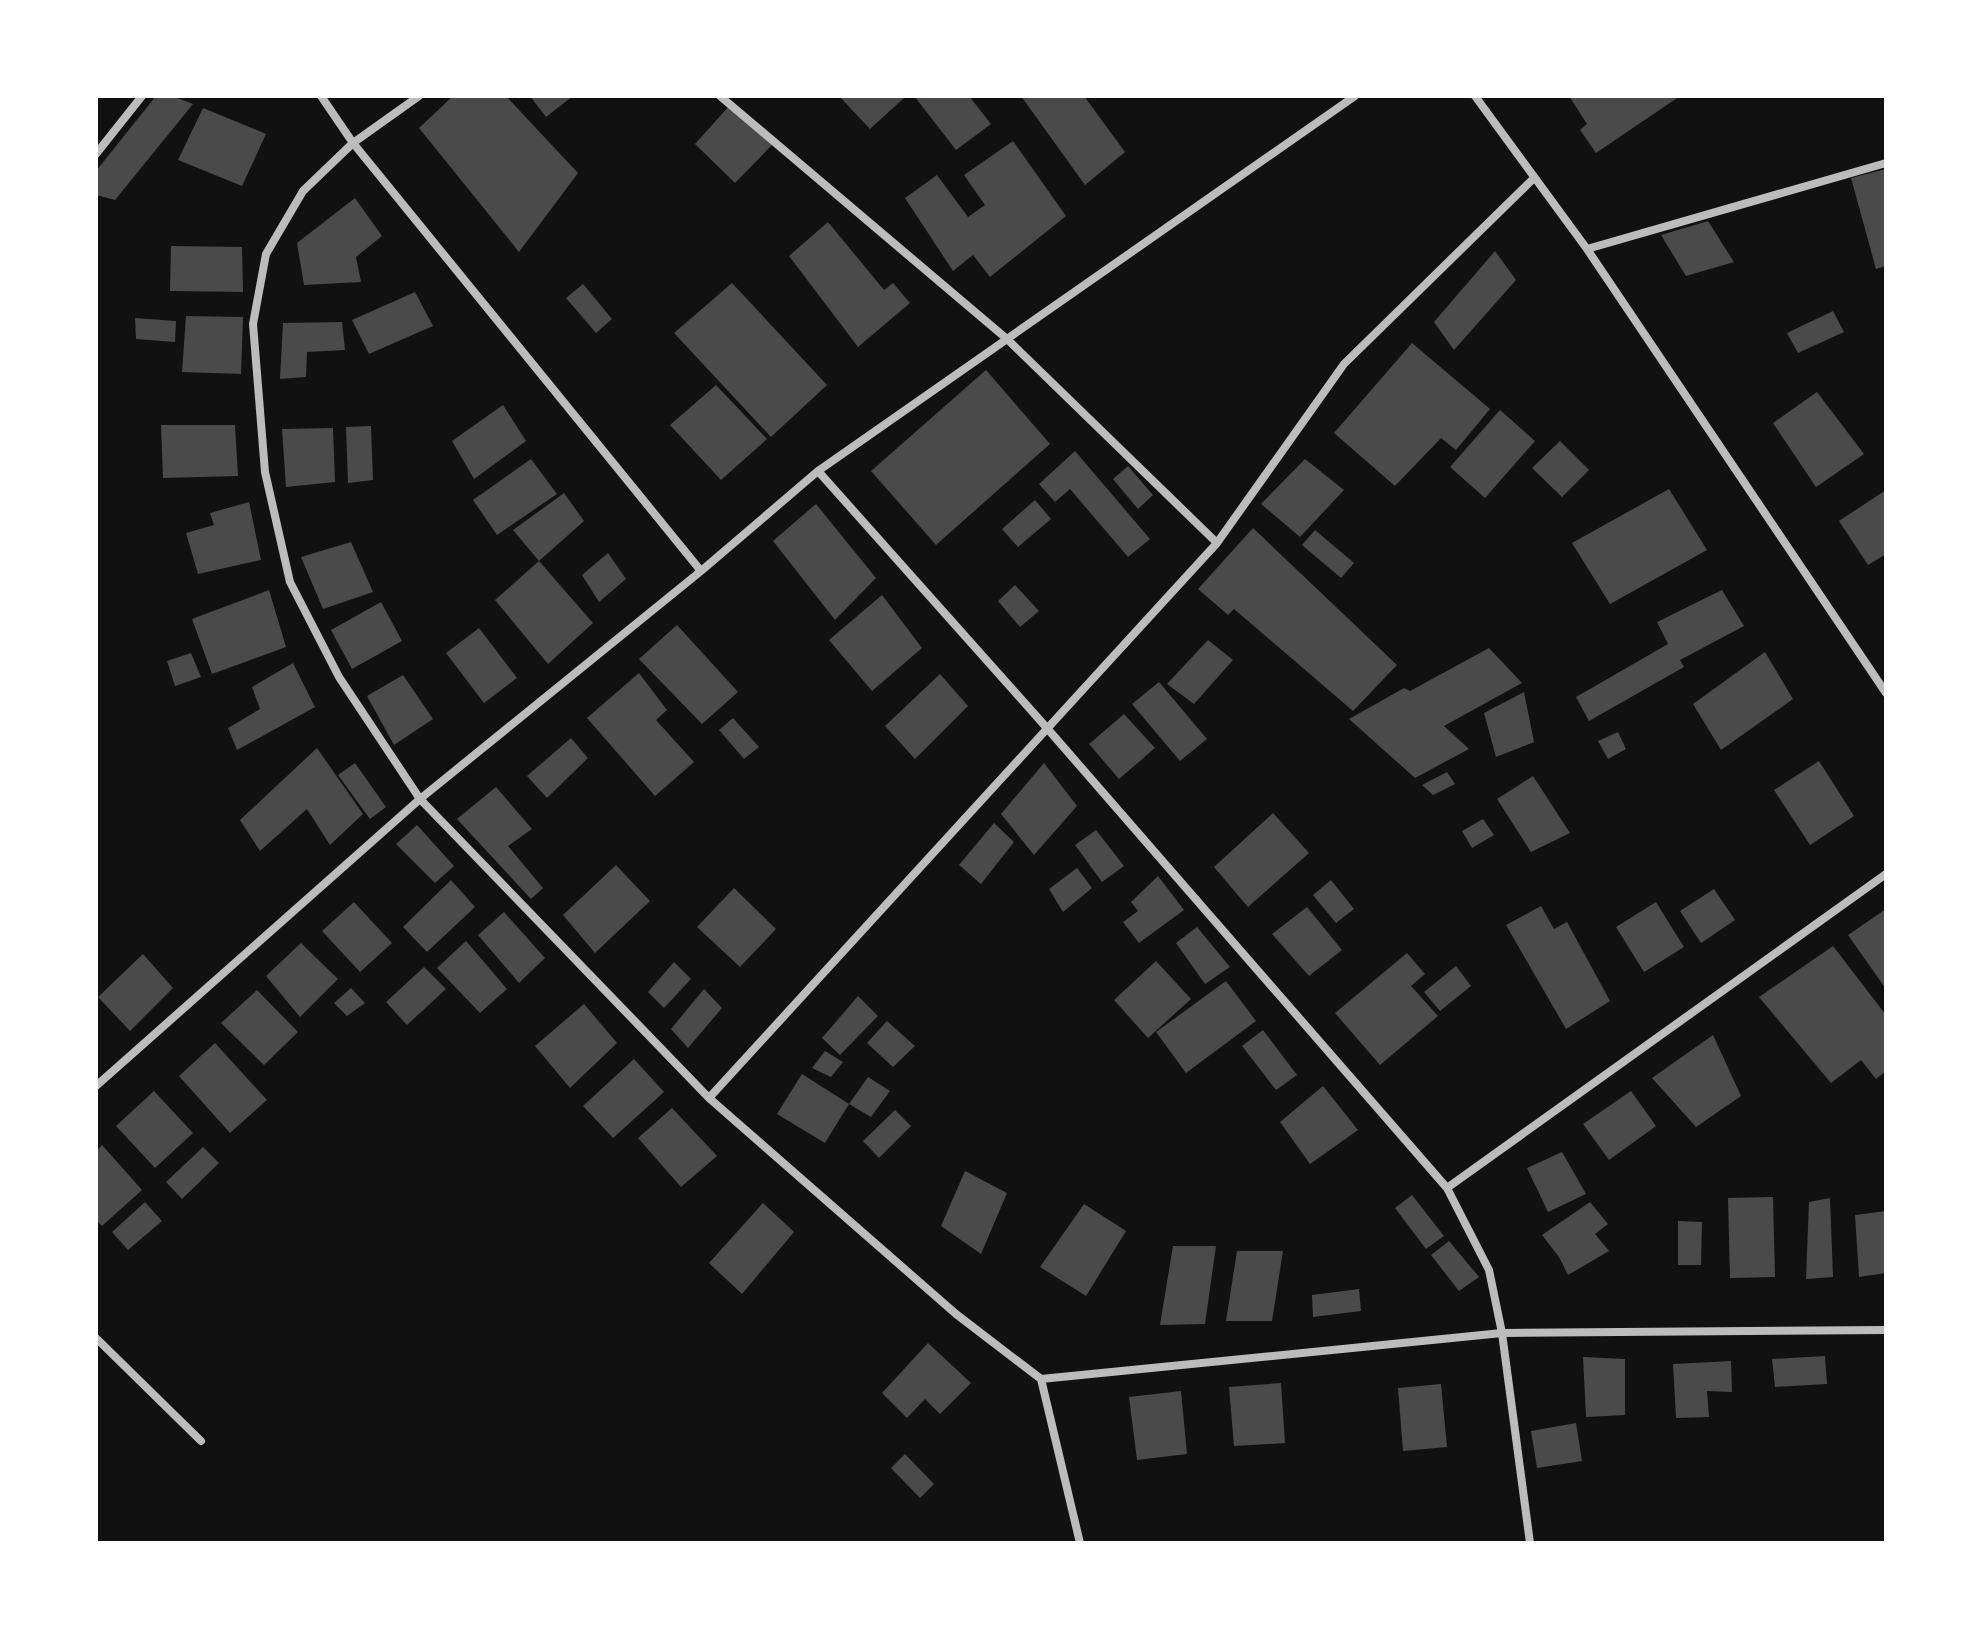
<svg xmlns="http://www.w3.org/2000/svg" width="1982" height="1639" font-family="Overpass,sans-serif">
<rect width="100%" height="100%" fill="#111"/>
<path fill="#4a4a4a" d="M156 96H172L193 104 115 200 96 195V171Z
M453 96H506L578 173 519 252 419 128Z
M530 96H573L546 117Z
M839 96H906L870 129Z
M917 96H969L991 124 956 150 915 97Z
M1021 96H1084L1125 152 1085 185Z
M1569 96H1680L1596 153 1580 130 1587 124Z
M730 105 772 145 735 183 695 144Z
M203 108 266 134 242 186 178 160Z
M1013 141 1066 216 990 277 973 255 953 271 905 198 937 175 968 217 985 205 964 175Z
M1886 169V266L1876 269 1851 178Z
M355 198 382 236 356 257 361 282 304 285 297 243Z
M1708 221 1734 262 1686 276 1661 235Z
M828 222 884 290 893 283 910 303 858 347 789 256Z
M171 246 242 247 243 292 170 291Z
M1495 251 1516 280 1454 350 1434 322Z
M732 283 827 385 771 437 674 333Z
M583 284 612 319 596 333 566 298Z
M415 292 433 326 369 354 352 320Z
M1833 311 1844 332 1798 353 1787 333Z
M186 316 243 317 241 374 182 372Z
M135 318 176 321 175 342 136 339Z
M342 322 345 350 307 352 306 377 280 379 283 323Z
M1412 343 1490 409 1456 450 1441 438 1395 486 1334 433Z
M986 370 1050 444 936 545 871 471Z
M716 385 767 439 721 480 670 425Z
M1817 392 1864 454 1816 487 1773 423Z
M503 405 526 441 474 479 452 441Z
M1500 410 1535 441 1485 498 1450 467Z
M161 425H235L238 476 163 478Z
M371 426 373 480 348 483 346 427Z
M333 428 335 482 286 487 282 429Z
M1560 441 1589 470 1562 497 1532 468Z
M1075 451 1150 539 1128 557 1070 489 1055 502 1039 484Z
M531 459 557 494 497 535 473 500Z
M1305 459 1344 490 1300 537 1261 504Z
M1128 466 1153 495 1138 509 1113 479Z
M1669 489 1707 550 1610 604 1572 543Z
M1886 490V554L1868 565 1839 521Z
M564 493 584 521 539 561 513 530Z
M1035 500 1051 519 1018 547 1002 529Z
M249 502 261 560 198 574 186 533 214 525 210 513Z
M816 504 876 578 835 620 773 541Z
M1253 528 1397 665 1353 711 1234 609 1228 615 1198 589Z
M1315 530 1354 563 1341 578 1302 545Z
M351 542 373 592 323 609 301 557Z
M608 553 626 579 599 602 582 575Z
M539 561 593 623 548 664 495 600Z
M1015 585 1039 611 1020 627 998 601Z
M269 590 286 647 212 674 192 619Z
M1722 590 1744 626 1680 660 1684 667 1589 721 1576 697 1668 644 1657 622Z
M882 595 922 648 872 691 829 640Z
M381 602 402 641 352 669 331 630Z
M677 625 738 692 702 724 639 659Z
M479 628 517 678 484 703 446 653Z
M1208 640 1233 660 1194 704 1167 684Z
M1489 648 1522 683 1444 726 1469 749 1415 778 1349 719 1404 688 1410 691Z
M1765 652 1793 699 1721 750 1693 704Z
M191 653 201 677 175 686 167 661Z
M293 663 315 707 237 750 228 728 260 709 252 687Z
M639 673 667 710 656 720 694 762 655 796 587 718Z
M940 674 968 706 915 759 885 726Z
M403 675 433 719 394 745 367 696Z
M1159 682 1207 739 1180 761 1132 704Z
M1524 692 1534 742 1496 757 1484 713Z
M1124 714 1155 748 1119 779 1089 744Z
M733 718 759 747 744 759 719 730Z
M1618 732 1626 749 1608 759 1598 741Z
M571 738 588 758 547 798 527 776Z
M317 748 363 814 330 845 307 809 260 851 240 820Z
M1819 761 1854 816 1810 845 1774 790Z
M355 763 386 807 370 819 338 775Z
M1044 763 1077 806 1034 855 1001 814Z
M1447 772 1455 784 1433 795 1422 785Z
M1533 776 1570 833 1531 852 1497 799Z
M496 787 532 829 508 846 543 888 531 899 457 819Z
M1273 813 1309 853 1248 907 1214 867Z
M1483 819 1494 835 1472 848 1462 831Z
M994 823 1014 842 981 884 959 865Z
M417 825 454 866 435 883 396 844Z
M1096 830 1124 866 1102 882 1075 845Z
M616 865 650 901 595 953 563 915Z
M1077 868 1092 888 1063 912 1049 889Z
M1158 876 1184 910 1139 943 1123 922 1138 911 1131 902Z
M451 880 475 907 427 952 403 927Z
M1331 880 1354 909 1336 923 1313 895Z
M734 888 776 929 740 967 697 927Z
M1714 889 1735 920 1701 943 1680 911Z
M354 902 392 943 360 972 322 931Z
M1656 902 1684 947 1644 972 1616 927Z
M1541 906 1554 929 1567 922 1610 1001 1566 1029 1506 925Z
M1307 907 1342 950 1309 976 1272 934Z
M1886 909V989L1848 935Z
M504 912 545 958 519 983 478 935Z
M1197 927 1230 967 1205 984 1176 943Z
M466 941 507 989 480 1013 437 968Z
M301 943 338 979 300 1017 266 976Z
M1833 946 1886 1015V1071L1876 1079 1861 1060 1831 1083 1759 997Z
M1407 953 1425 974 1411 986 1438 1016 1380 1065 1335 1013Z
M143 954 173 988 130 1031 98 997Z
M1156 961 1191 999 1148 1038 1114 1000Z
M674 962 691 979 664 1008 648 992Z
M1456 966 1471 986 1440 1011 1424 992Z
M424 967 446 989 407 1025 386 1002Z
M1226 981 1256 1021 1186 1073 1156 1032Z
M351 988 365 1003 347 1016 334 1003Z
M704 989 722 1008 688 1048 671 1029Z
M257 990 298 1032 264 1065 221 1023Z
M858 996 878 1016 840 1055 822 1038Z
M584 1004 617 1043 570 1088 535 1046Z
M887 1021 915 1046 893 1067 867 1043Z
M1263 1030 1297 1075 1276 1090 1242 1046Z
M1713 1035 1741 1096 1696 1127 1652 1078Z
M215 1043 267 1100 230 1133 179 1076Z
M825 1051 843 1062 831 1077 812 1068Z
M634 1059 664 1092 613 1138 583 1106Z
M802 1074 849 1104 825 1143 777 1114Z
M868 1077 890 1091 871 1117 849 1104Z
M1323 1086 1358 1130 1310 1164 1280 1122Z
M154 1091 193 1133 155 1168 116 1126Z
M1631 1091 1656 1126 1609 1160 1583 1124Z
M672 1108 717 1156 681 1187 638 1138Z
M895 1110 911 1126 879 1158 863 1141Z
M102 1145 142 1190 102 1226 96 1220V1151Z
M203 1147 219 1163 182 1199 166 1182Z
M1562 1152 1586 1194 1548 1212 1527 1168Z
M965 1171 1007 1193 981 1254 941 1226Z
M1412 1195 1444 1236 1426 1249 1395 1208Z
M1773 1197 1775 1277 1730 1278 1728 1198Z
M1830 1198 1833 1277 1806 1279 1809 1202Z
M145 1202 162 1221 128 1250 112 1232Z
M1590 1202 1608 1224 1595 1234 1609 1251 1568 1275 1559 1257 1542 1235Z
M763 1203 794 1232 742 1294 709 1263Z
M1084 1204 1126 1231 1086 1296 1040 1267Z
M1886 1211V1273L1859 1277 1855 1215Z
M1678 1221 1702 1222 1701 1265H1678Z
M1449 1241 1479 1277 1459 1291 1431 1255Z
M1173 1246H1216L1205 1324 1160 1325Z
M1237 1251H1283L1272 1321H1226Z
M1359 1289 1361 1311 1313 1317 1312 1295Z
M928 1343 971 1383 940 1414 925 1399 907 1418 882 1393Z
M1825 1356 1827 1384 1775 1387 1772 1359Z
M1583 1357 1625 1359V1415L1586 1417Z
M1731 1361 1732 1392 1707 1391 1709 1417 1676 1418 1673 1364Z
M1281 1383 1285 1443 1234 1446 1229 1387Z
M1441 1384 1447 1447 1403 1451 1398 1388Z
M1181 1391 1187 1454 1137 1460 1129 1397Z
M1576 1423 1582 1461 1537 1468 1531 1431Z
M905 1454 934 1484 920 1498 891 1468Z"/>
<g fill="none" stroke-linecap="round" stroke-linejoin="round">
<path stroke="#bcbcbc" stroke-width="8" d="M321 96 353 143 701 571
M419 96 353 143 303 191 266 254 253 324 265 472 290 582 339 677 420 799 709 1098 956 1314 1041 1379 1080 1543
M720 96 1007 339 1217 543
M1475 96 1587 249 1886 693
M96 154 142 96
M1587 249 1886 163
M818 471 1046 727 1447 1188 1489 1270 1502 1333 1530 1543
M96 1086 420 799 701 571 818 471 1355 96
M709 1098 1217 543 1344 364 1534 178
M1447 1188 1886 874
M96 1338 201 1441
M1041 1379 1502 1333 1886 1330"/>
</g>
<rect width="1982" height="1639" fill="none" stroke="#ffffff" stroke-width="196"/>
</svg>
